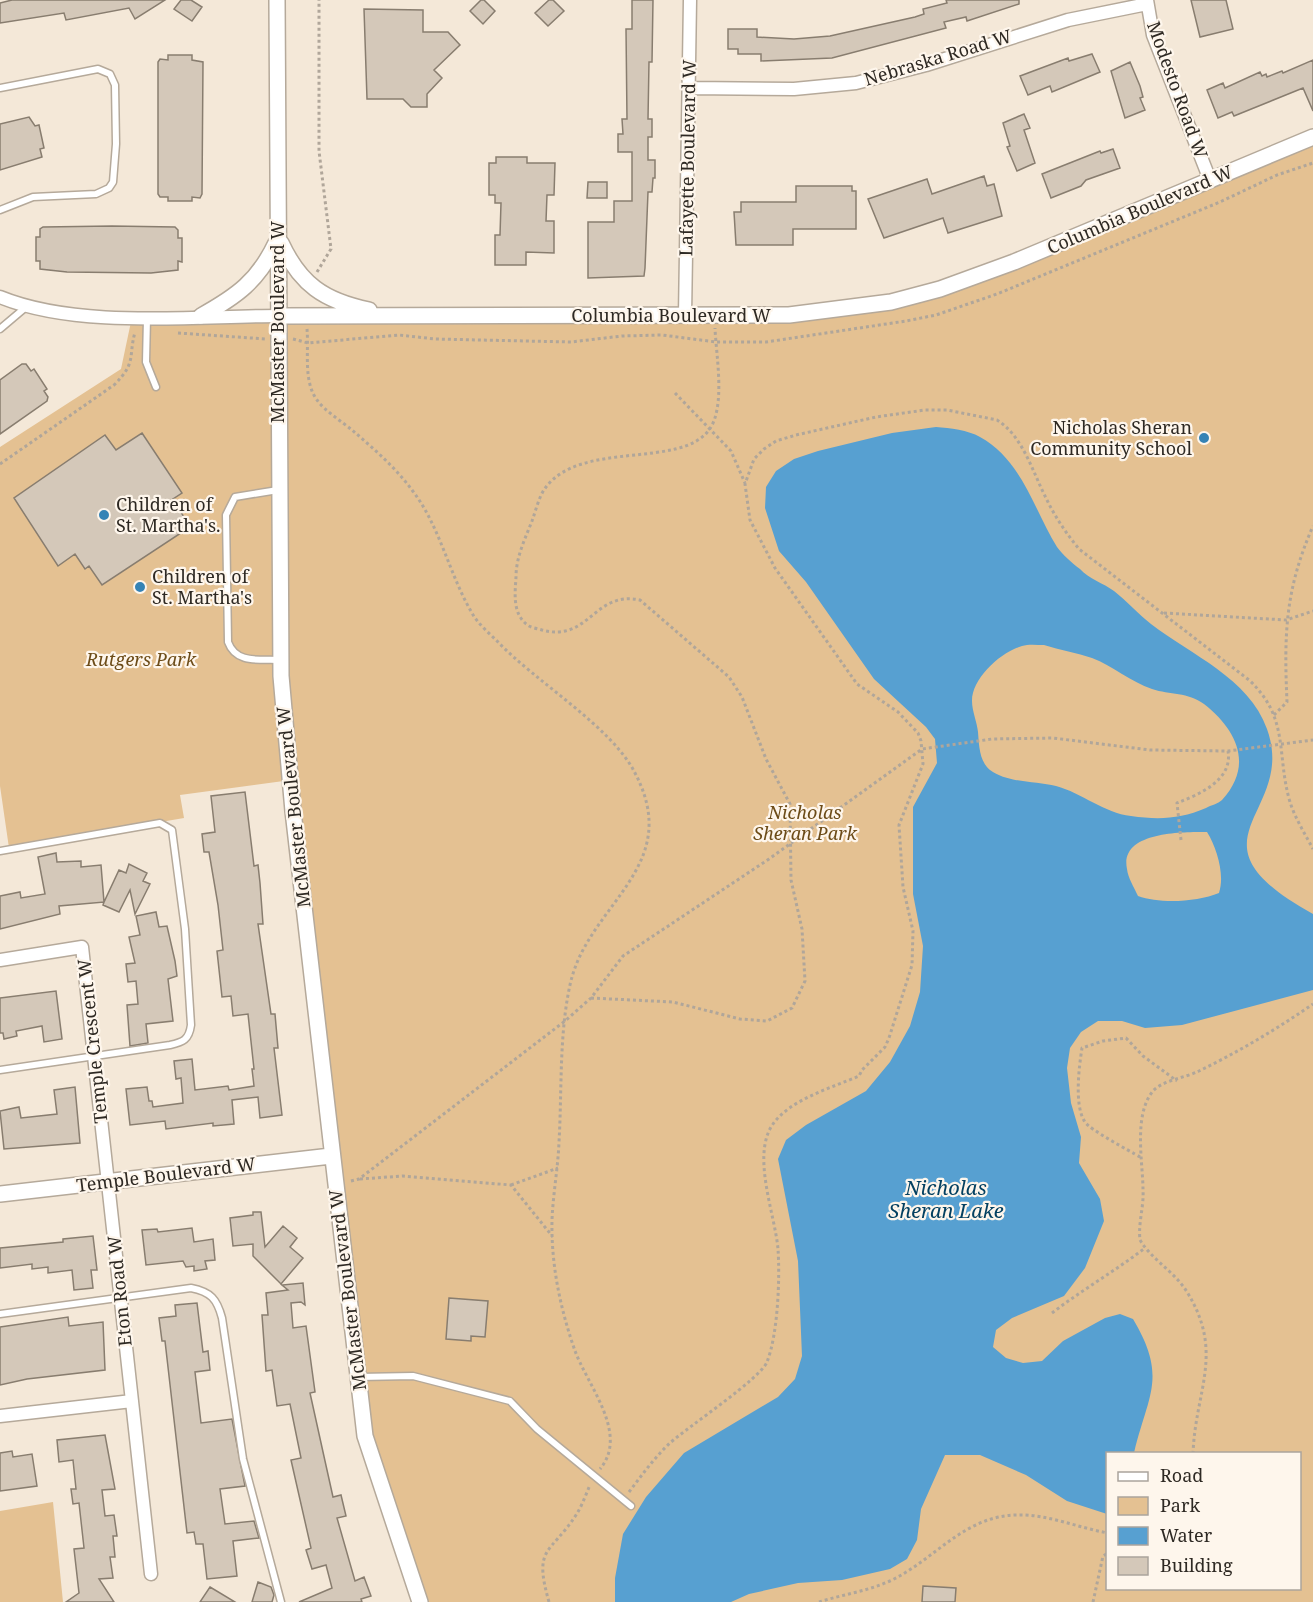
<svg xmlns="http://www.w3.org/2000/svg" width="1313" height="1602" font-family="'Noto Serif',serif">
<rect width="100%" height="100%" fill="#f4e8d8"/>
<path fill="#e4c192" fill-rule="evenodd" d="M1313 137V1602H425L365 1436 291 780 180 795 184 818 9 848 0 786V447L121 369 132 317 789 315 940 289ZM1108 1454H1300V1588H1108Z
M53 1502 63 1602H0V1511Z"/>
<path fill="#57a0d1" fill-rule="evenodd" d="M936 427C950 428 968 430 980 437 1022 460 1034 510 1057 547 1063 555 1072 563 1080 569 1089 579 1103 583 1114 591 1127 601 1138 614 1151 624 1191 655 1249 678 1267 729 1298 815 1177 839 1313 914V990L1182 1025 1145 1028 1122 1021H1098L1081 1032 1070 1048 1067 1068 1071 1103 1081 1137 1079 1163 1100 1199 1104 1221 1085 1268 1064 1296 1012 1318 996 1330 993 1347 1006 1358 1023 1363 1042 1361 1063 1341 1105 1318 1120 1314 1133 1319C1168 1378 1148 1394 1134 1453L1108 1454 1107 1514 1067 1501 1026 1475 980 1455H945L921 1509 917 1540 907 1559 890 1569 842 1580 798 1583 749 1594 731 1602H615V1578L623 1534 646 1497 684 1453 778 1397 795 1379 802 1356 798 1261 778 1159 786 1140 806 1125 866 1091 890 1062 910 1026 920 992 923 946 913 894V807L937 763 935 739 926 727 874 679 806 582 779 551 765 508 766 487 776 471 794 459 818 451 892 433ZM1044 645C1060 650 1077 653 1092 658 1113 666 1131 682 1152 689 1170 695 1188 692 1204 704 1237 730 1254 765 1222 800 1218 804 1211 805 1206 808 1180 819 1159 820 1131 816 1104 813 1082 793 1056 786 1036 781 1007 783 990 770 979 761 979 744 978 732 977 722 972 711 972 701 972 678 1001 652 1022 646 1028 644 1037 645 1044 645ZM1207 832C1217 848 1225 875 1219 893 1197 902 1160 904 1138 896 1134 887 1128 878 1127 869 1119 831 1184 832 1207 832Z"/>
<path fill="#d4c8b9" stroke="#887d6f" stroke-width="1.5" d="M12 0H165L135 19 129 8 66 20 64 13 0 23V3Z
M181 0H191L202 7 192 21 174 9Z
M481 0H484L495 11 483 24 470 11Z
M549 0H553L564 11 548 26 535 13Z
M632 0H653L652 62H649L648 119H652V137H648V160H655V178H653L652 192H648L645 268 644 276 588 278V222H614V201H632V152H618V134H623L622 119H627L626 29H632Z
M946 0H1019V4L967 21 966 17 944 22 946 28 832 58 761 61V54H738V49H728V29H757V37L794 39 830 36 915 17 924 14 923 9 947 3Z
M1191 0H1226L1233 29 1200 37Z
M364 9 423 10V32H448L460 45 434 70 442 78 427 94V107H411L403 99H367Z
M1092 54 1100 72 1052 92 1050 86 1028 95 1020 76 1068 58 1069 61Z
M168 55H192V60L203 62 202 194 200 198 192 197V201H168V197H160L158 194V62L160 59 168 60Z
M1313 60V111L1303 88 1234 116 1232 112 1218 118 1207 90 1223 83 1225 88 1260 72 1262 76 1266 74 1267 77 1282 71 1283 73Z
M1130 62 1140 86 1143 97 1140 98 1145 110 1125 118 1111 71Z
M1024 114 1030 128 1024 130 1035 163 1017 171 1007 147 1010 146 1003 123Z
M29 117 35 126 39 125 44 148 40 149 42 157 0 170V124Z
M1113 149 1120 168 1086 180 1081 186 1051 198 1042 174 1100 151 1101 153Z
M496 157H527V163H555L554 195H547L546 221H554V253L526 252V265H495V235H500L501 203H495V195H489V163H496Z
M984 176 987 186 994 184 1002 216 948 233 943 218 884 238 868 199 927 179 932 194Z
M588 182H607V198H587Z
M796 186H852V191H856V229H793V245H736L734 212H741V202H796Z
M112 226 175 227 178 230V238H182V262L178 261V270L151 273 67 272 40 269V261H36V237H40V229L43 227Z
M22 364H26L31 371 34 369 47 389 44 391 48 397 47 401 0 434V380Z
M142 433 182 493 173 499 190 527 102 585 89 566 85 569 75 554 58 566 14 498 105 435 116 450Z
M245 792 254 866 258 865 260 883 263 924H258L271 1014H275L278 1048H274L282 1115 260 1118 258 1097 232 1100 234 1124 213 1126V1123L166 1129 165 1121 130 1125 126 1089 147 1087 149 1101H152L153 1107 183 1103 181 1078 176 1079 174 1061 192 1059 195 1090 228 1086 229 1090 254 1086 252 1069H254L248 1014 233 1016 231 996 222 997 217 951 223 950 218 905 209 852H204L202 834 215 832 211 796Z
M56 853 57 862 81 861V867L101 865 104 902 119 870 126 873 129 864 147 873 143 881 150 884 135 914 130 890 119 912 103 905 104 902 59 906 60 914 0 929V896L20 892 21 898 45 894 38 857Z
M156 912 159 927 167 926 175 961 177 976 168 979 173 1021 146 1024 148 1043 130 1046 127 1005 138 1004 136 981 128 982 126 964 135 963 129 937 140 935 136 916Z
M56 991 62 1039 44 1042 42 1026 16 1031 17 1036 4 1039 3 1033H0V998Z
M75 1087 80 1143 4 1149 0 1111 19 1107 21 1118 57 1114 54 1090Z
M253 1212H261L265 1247 283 1226 297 1238 290 1247 303 1258 281 1284 253 1256V1244L233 1246 230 1218 253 1215Z
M192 1228 194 1242 213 1239 215 1260 205 1261 207 1269 194 1271V1266L186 1267 183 1261 146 1265 142 1230 157 1229 158 1232Z
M93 1236 97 1270H91L93 1288 74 1290 72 1270 48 1273V1267L32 1269V1264L0 1268V1248L63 1242V1239Z
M303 1283 305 1305 301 1302 291 1303 293 1328 306 1326 315 1392 310 1393 325 1461 333 1497 341 1495 346 1516 337 1518 355 1581 364 1577 371 1596 361 1599 362 1602H299L332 1588 326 1565 312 1569 306 1550 311 1548 291 1460 301 1458 290 1404 277 1406 272 1370 266 1371 262 1315H268L266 1293 288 1290 282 1285Z
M449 1298 488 1301 485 1337 471 1336V1341L446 1339Z
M197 1303 203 1352 208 1351 210 1370 195 1372 201 1423 232 1419 245 1486 220 1489 225 1524 254 1521 259 1538 233 1541 237 1576 207 1579 203 1544H196L194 1532 187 1533 165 1341H162L159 1318 176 1316 175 1305Z
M68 1317 69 1326 103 1322 105 1370 27 1379 0 1385V1327Z
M105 1435 115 1489 102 1490 105 1516 114 1515 117 1536H113L115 1557H110L113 1578 99 1579 114 1602H66L79 1593 74 1549 84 1548 79 1503 73 1504 71 1489H76L73 1460 59 1462 57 1440Z
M12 1451 13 1457 32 1454 37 1486 0 1491V1453Z
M258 1582 271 1587 274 1595 272 1602H252Z
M923 1586 956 1588 955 1602H922Z
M210 1587 235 1602H200Z"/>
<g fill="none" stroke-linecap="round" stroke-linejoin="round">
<g stroke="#b5a99a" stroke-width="9">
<path id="service" d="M0 88 98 69 110 74 115 85 116 144 113 182 109 188 96 194 33 197 0 210
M147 318 146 362 156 387
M0 329 26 307
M278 490 235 497 226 515 228 642C236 664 259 659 279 660
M0 851 160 823 172 830 185 929 191 1025C189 1040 183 1042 170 1045L0 1070
M0 1314 191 1288C211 1292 217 1299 222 1318L243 1459 281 1602
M359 1377 413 1376 510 1401 537 1429 631 1506"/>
</g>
<g stroke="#b5a99a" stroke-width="15">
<path id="minor" d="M1147 0 1153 35 1210 180
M690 88 794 89 856 83 926 65 1068 20 1147 4
M0 297C78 329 194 316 279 316
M685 316 690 0
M0 960 82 947 151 1574
M0 1416 132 1401"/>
</g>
<g stroke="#b5a99a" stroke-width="18">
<path id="tertiary" d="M277 0 281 676 293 811 365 1436 420 1602
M281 243C300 284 324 301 369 310
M201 316C237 296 258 281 276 243
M279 316 789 315 891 302 940 289 1014 262 1313 137
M0 1194 331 1156"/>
</g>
<path stroke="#b0a69a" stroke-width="3" stroke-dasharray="3 3" stroke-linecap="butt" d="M317 272 331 249 319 151V0
M307 329C309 351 303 381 317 400 325 411 341 421 352 430 373 448 395 467 412 490 440 526 449 574 472 613 478 624 489 633 498 642 536 682 612 727 635 773 685 868 587 904 570 985 559 1035 562 1091 559 1142 558 1168 553 1194 552 1220 551 1264 560 1307 574 1348 586 1384 630 1433 600 1469
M178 333 266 339
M293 339 308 343 399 335 435 339 571 342 622 336 662 335 716 342H766L906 321 936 315 997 294 1220 202 1277 175 1313 163
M675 393 731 451 745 483
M0 464 114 385C137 362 128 358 135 332
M1164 613 1286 620 1313 611
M1274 715 1287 702C1284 634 1285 590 1313 526
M1181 840 1177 803C1200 794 1233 780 1228 751
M591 998 673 1002 740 1019 767 1021 792 1008 805 981 802 929 791 880 790 804 766 759 742 697 729 677 640 600C594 590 589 643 542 630 539 629 533 628 529 626 512 615 515 594 516 577 516 557 525 539 532 521 536 510 539 496 546 487 582 440 680 469 709 430 726 407 716 355 715 328
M1140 1157C1130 1151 1090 1130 1085 1122 1074 1106 1079 1067 1082 1048L1103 1041 1126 1038 1143 1056 1177 1081
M360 1179 403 1176 511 1185 553 1237
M351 1181 359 1179 565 1021 591 998 623 956 769 859 922 749 992 739 1053 738 1150 750 1228 751 1313 740
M511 1185 558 1168
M1052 1313C1082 1290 1115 1271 1145 1248
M1193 1454C1195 1391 1225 1353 1187 1292 1175 1272 1152 1260 1140 1240 1138 1223 1144 1207 1143 1190 1143 1163 1133 1115 1153 1091 1163 1080 1185 1078 1199 1071 1238 1052 1277 1029 1313 1004
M629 1492C642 1475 654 1458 670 1443 689 1426 760 1379 767 1362 778 1334 780 1278 778 1249 775 1214 751 1155 773 1124 791 1099 831 1088 859 1076L862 1070 885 1047 889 1038 912 965 913 931 903 887 899 825 923 764 921 741 918 733 898 712 857 684 775 568 750 520 745 484 754 459 764 449 776 441 796 435 876 417 925 410H947L997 420C1023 436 1033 473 1046 498 1055 517 1066 533 1079 549L1249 680C1290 718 1276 755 1290 802 1295 818 1305 834 1313 849
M549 1602C533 1546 550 1555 576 1515 582 1506 586 1494 590 1485
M819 1602C844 1594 870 1591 894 1579 937 1557 966 1515 1018 1515 1047 1514 1079 1528 1108 1533
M1093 1602 1103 1556 1108 1553"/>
<use href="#service" stroke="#fff" stroke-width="6"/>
<use href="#minor" stroke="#fff" stroke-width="12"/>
<use href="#tertiary" stroke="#fff" stroke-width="15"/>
</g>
<g fill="#3583b5" stroke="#fef6ec" stroke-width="2">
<circle cx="1204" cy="438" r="6"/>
<circle cx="104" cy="515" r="6"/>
<circle cx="140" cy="587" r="6"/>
</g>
<g text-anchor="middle" stroke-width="4.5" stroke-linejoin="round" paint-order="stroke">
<g font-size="18" fill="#2e2923" stroke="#fef6ec">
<text transform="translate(938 58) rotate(-17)" y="6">Nebraska Road W</text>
<text transform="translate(1177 90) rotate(70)" y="6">Modesto Road W</text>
<text transform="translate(688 158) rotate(-89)" y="6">Lafayette Boulevard W</text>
<text transform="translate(1140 210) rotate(-23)" y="6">Columbia Boulevard W</text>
<text x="671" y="322">Columbia Boulevard W</text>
<text transform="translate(278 322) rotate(-90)" y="6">McMaster Boulevard W</text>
<text transform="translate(294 807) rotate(-96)" y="6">McMaster Boulevard W</text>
<text transform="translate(93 1041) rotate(-96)" y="6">Temple Crescent W</text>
<text transform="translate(166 1175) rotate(-7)" y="6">Temple Boulevard W</text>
<text transform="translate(348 1290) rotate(-97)" y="6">McMaster Boulevard W</text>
<text transform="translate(120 1291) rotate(-96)" y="6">Eton Road W</text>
</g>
<g font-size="18" fill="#2e2923" stroke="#fef6ec" text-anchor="start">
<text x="1192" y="434" text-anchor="end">Nicholas Sheran<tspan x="1192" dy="21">Community School</tspan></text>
<text x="116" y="511">Children of<tspan x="116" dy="21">St. Martha's.</tspan></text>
<text x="152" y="583">Children of<tspan x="152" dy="21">St. Martha's</tspan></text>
</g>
<g font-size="18" font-style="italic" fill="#6d4c18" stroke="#fef6ec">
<text x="141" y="666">Rutgers Park</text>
<text x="805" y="819">Nicholas<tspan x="805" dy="21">Sheran Park</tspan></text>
</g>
<g font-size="20" font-style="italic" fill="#034061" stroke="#fef6ec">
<text x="946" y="1195">Nicholas<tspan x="946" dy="23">Sheran Lake</tspan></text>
</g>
</g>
<rect x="1106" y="1452" width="195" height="138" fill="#fef6ec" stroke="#aba49c" stroke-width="1.5"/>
<rect x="1118" y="1472" width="30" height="9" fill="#ffffff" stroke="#aba49c" stroke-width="1.5"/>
<text x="1160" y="1482" font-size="18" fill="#2e2923">Road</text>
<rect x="1118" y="1497" width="30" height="18" fill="#e4c192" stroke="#aba49c" stroke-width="1.5"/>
<text x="1160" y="1512" font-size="18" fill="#2e2923">Park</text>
<rect x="1118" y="1527" width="30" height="18" fill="#57a0d1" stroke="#aba49c" stroke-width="1.5"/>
<text x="1160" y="1542" font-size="18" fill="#2e2923">Water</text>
<rect x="1118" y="1557" width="30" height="18" fill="#d4c8b9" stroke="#aba49c" stroke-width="1.5"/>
<text x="1160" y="1572" font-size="18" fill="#2e2923">Building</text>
</svg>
